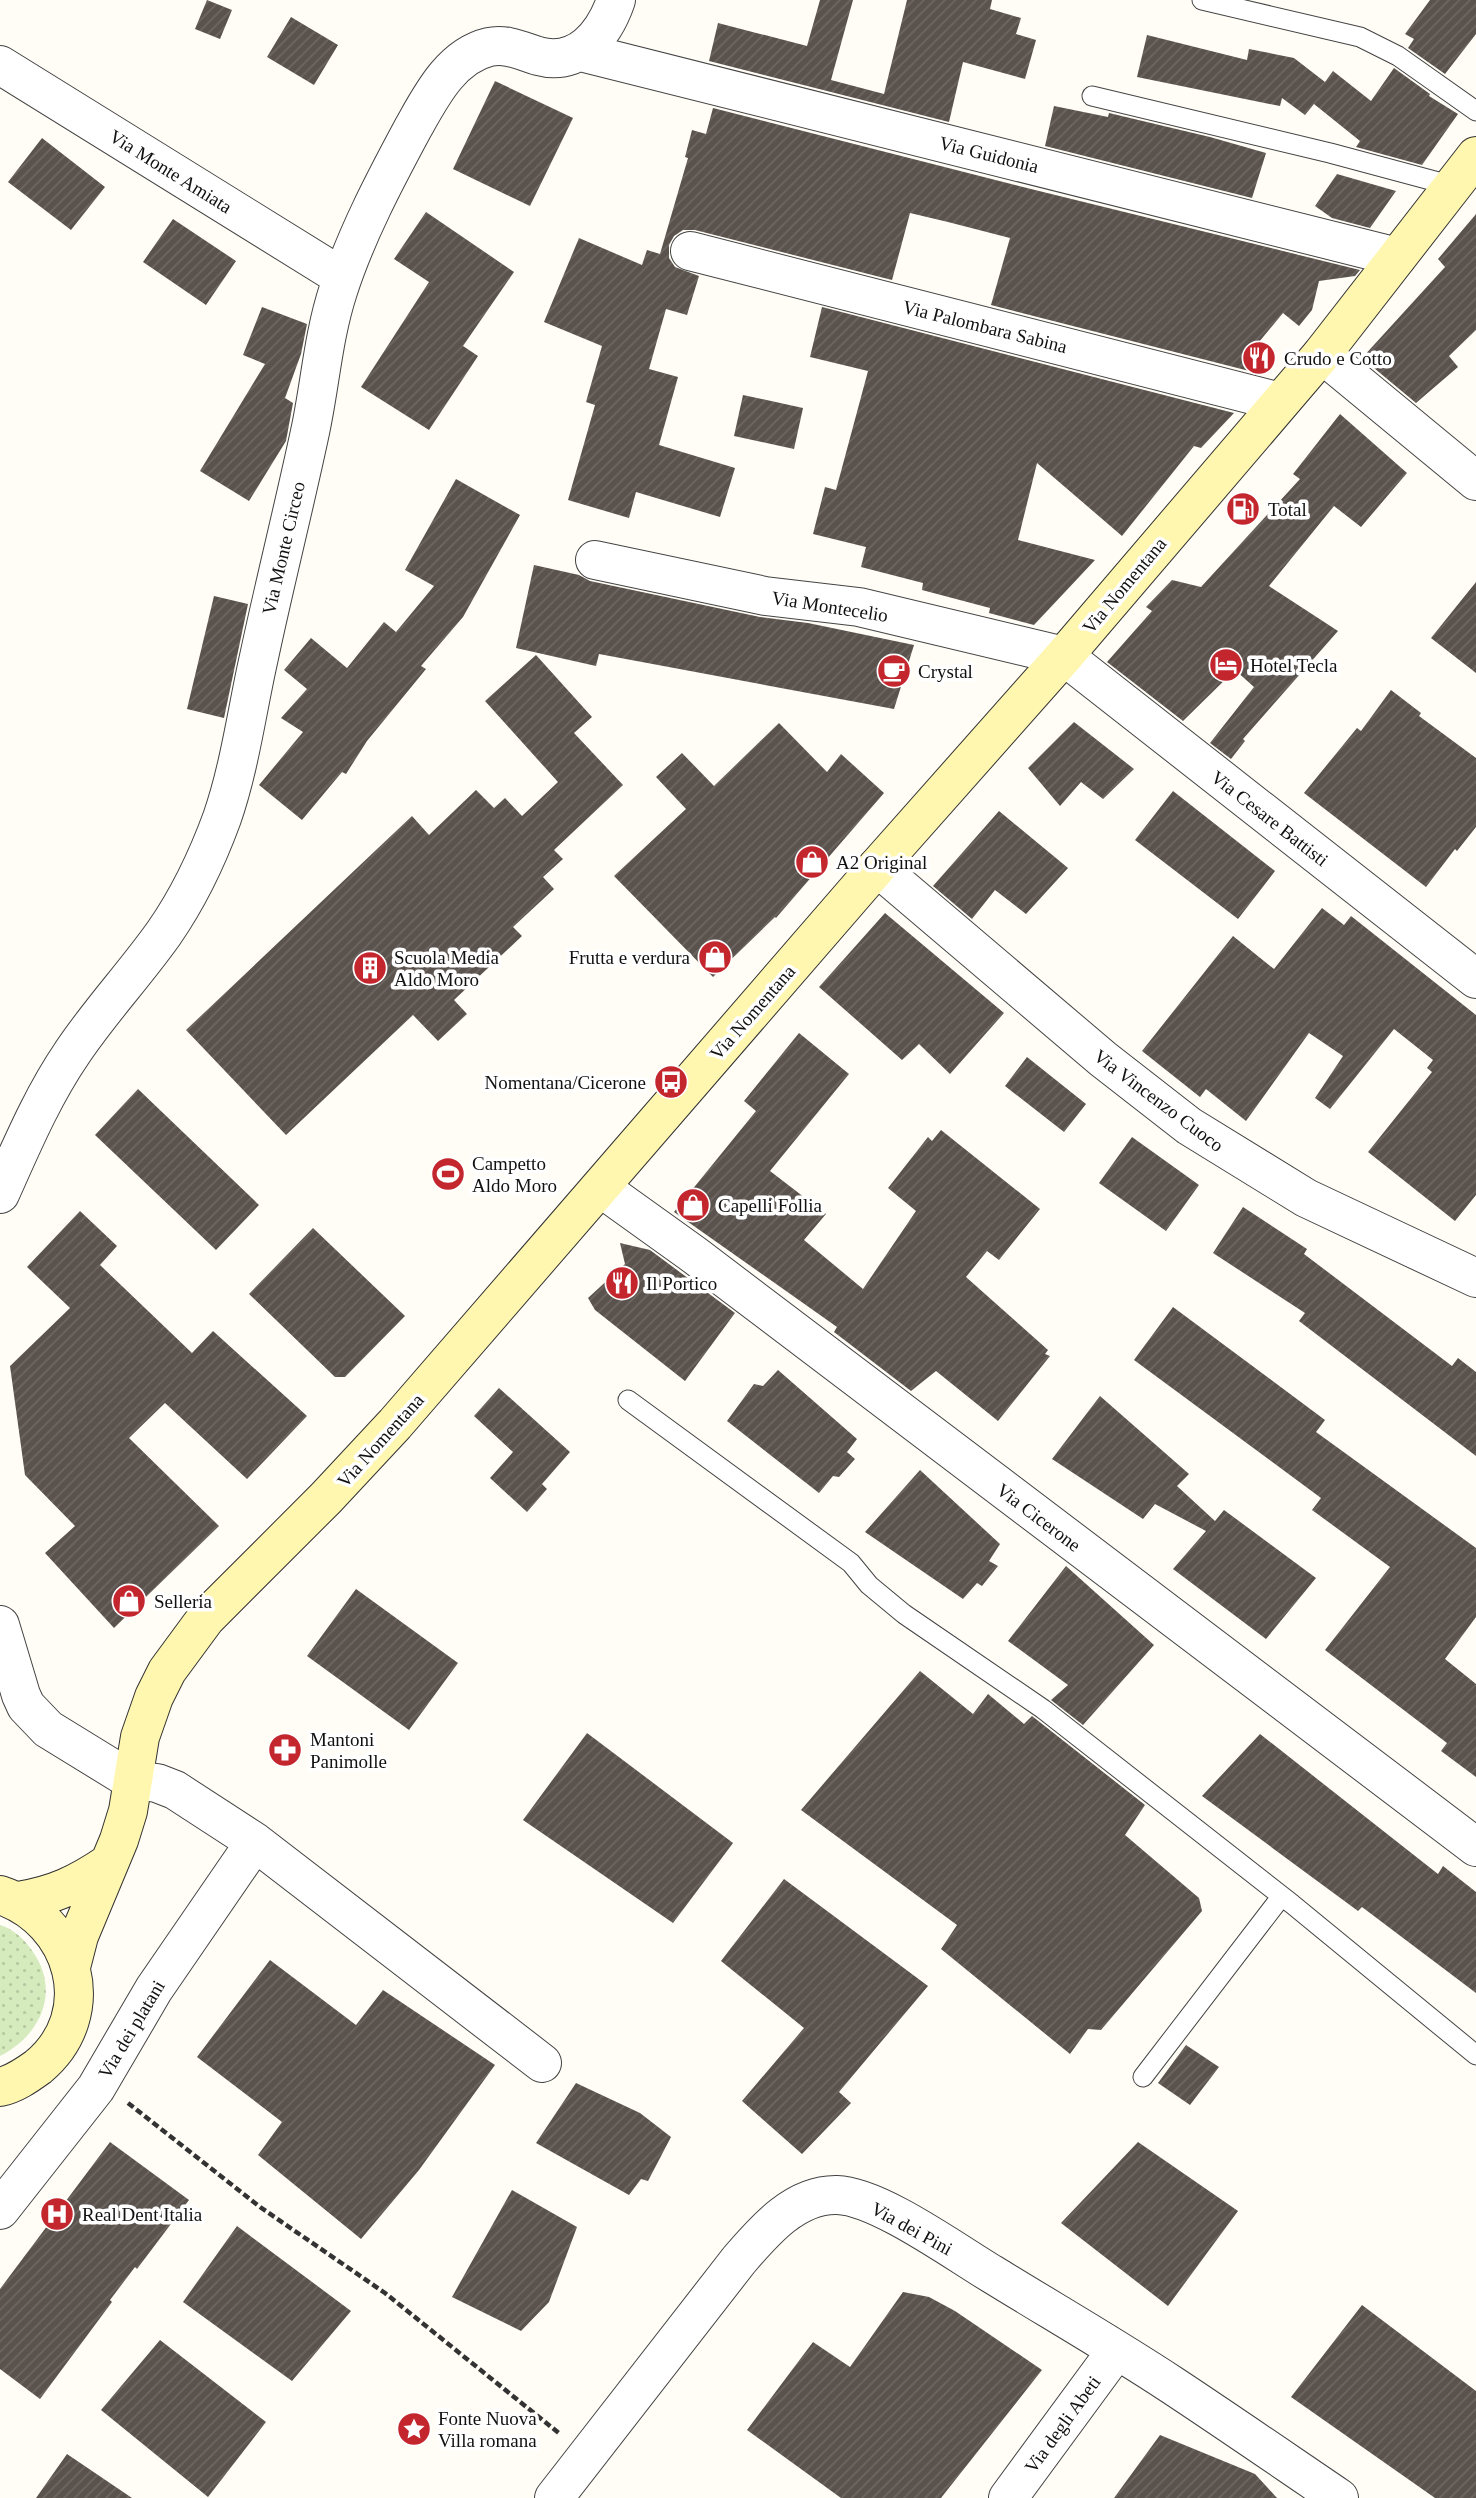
<svg xmlns="http://www.w3.org/2000/svg" width="1476" height="2498" font-family="Georgia,serif">
<defs>
<pattern id="grass-dots" width="8" height="8" patternUnits="userSpaceOnUse" patternTransform="scale(1.75)"><rect width="8" height="8" fill="#d5ebbd"/><path d="M2 2h.1M6 6h.1" fill="none" stroke="#b6c8a1" stroke-width="1.8" stroke-linecap="round"/></pattern>
<pattern id="building-hatch" width="6" height="6" patternUnits="userSpaceOnUse" patternTransform="scale(1.75)"><rect width="6" height="6" fill="#5a524d"/><path d="M-1 1l2-2M0 6l6-6M5 7l2-2" fill="none" stroke="#6d6662"/></pattern>
</defs>
<rect width="100%" height="100%" fill="#fffdf5"/>
<path fill="url(#grass-dots)" d="M0 1925C14 1929 25 1940 33 1952 61 1992 40 2036 0 2056Z"/>
<path fill="url(#building-hatch)" d="M207 0 232 10 220 39 195 29Z
M820 0H853L831 80 884 94 907 0H992L990 9 1021 18 1016 34 1036 40 1025 79 963 62 949 122 709 61 718 23 807 46Z
M1430 0H1476V34L1445 74 1408 48 1414 39 1405 34Z
M291 17 338 45 314 85 267 57Z
M1147 35 1247 60 1249 49 1294 58 1325 82 1333 71 1371 101 1394 68 1430 94 1429 96 1458 114 1422 165 1356 147 1360 141 1314 104 1305 115 1282 98 1280 106 1137 77Z
M495 81 573 118 530 206 453 169Z
M1054 106 1108 117 1109 113 1210 137 1266 153 1252 198 1045 146Z
M713 108 1035 190 1360 270 1355 276 1319 281 1312 310 1299 326 1283 313 1259 342 1275 356 1261 374 991 305 1010 238 948 222 910 213 892 280 695 230H683L674 236 669 245V258L675 267 699 276 687 315 666 309 649 369 678 377 659 445 735 468 720 517 636 492 629 518 568 500 595 405 586 402 602 346 544 322 579 238 642 265 647 250 660 254 688 158 685 157 692 130 706 134Z
M42 138 105 187 71 230 8 182Z
M1337 174 1396 191 1370 228 1332 218 1315 206Z
M426 212 514 272 463 346 478 356 429 430 361 387 429 282 394 259Z
M1476 214V330L1449 356 1458 367 1416 403 1362 358 1445 267 1438 259Z
M173 219 236 261 206 305 143 262Z
M262 307 307 324 301 354 285 398 293 403 286 441 249 501 200 471 265 364 243 355Z
M822 307 1234 413 1201 448 1194 446 1122 536 1037 463 1018 540 1095 560 1034 625 989 613 990 608 922 590 923 583 861 567 866 547 813 534 825 487 836 490 868 371 810 357Z
M743 395 803 408 794 449 734 436Z
M1340 414 1407 473 1361 527 1334 506 1269 586 1338 631 1243 739 1245 741 1231 759 1210 743 1254 687 1235 670 1183 721 1107 662 1152 611 1146 607 1172 580 1201 587 1300 479 1293 474Z
M456 479 520 515 463 617 421 666 426 669 367 741 346 774 342 772 302 820 259 785 303 732 281 718 307 689 284 670 311 638 347 668 384 622 396 632 434 586 405 570Z
M534 565 579 575 590 581 760 617 808 623 914 645 894 709 599 654 596 666 516 648Z
M1476 582V673L1431 638Z
M214 596 248 604 224 718 187 709Z
M536 655 592 717 574 733 623 785 554 850 563 859 543 877 554 889 513 927 522 936 454 1000 467 1014 438 1041 413 1015 286 1135 186 1030 412 816 429 835 476 790 494 808 505 798 522 816 558 782 485 701Z
M1391 690 1421 713 1419 716 1476 758V827L1457 851 1455 849 1426 887 1304 793 1357 728 1361 731Z
M1074 722 1134 769 1103 799 1081 782 1060 806 1028 768Z
M779 723 827 772 841 754 884 793 776 918 775 917 713 977 614 876 686 809 656 777 682 753 714 786Z
M1173 791 1275 871 1238 919 1135 840Z
M999 811 1068 868 1026 914 995 890 972 919 933 886Z
M1322 908 1344 925 1351 916 1476 1015V1195L1455 1221 1368 1152 1432 1072 1427 1068 1433 1060 1394 1029 1330 1109 1315 1098 1343 1056 1309 1033 1246 1121 1206 1089 1200 1097 1142 1051 1233 936 1274 969Z
M885 913 1004 1013 950 1074 919 1044 902 1060 819 987Z
M799 1033 849 1074 770 1171 826 1214 804 1240 863 1289 916 1211 888 1188 928 1137 932 1141 941 1130 1040 1209 999 1260 987 1251 966 1277 1048 1350 1045 1354 1050 1356 998 1421 936 1371 911 1391 834 1332 837 1327 674 1212 756 1111 744 1101Z
M1027 1057 1086 1104 1064 1132 1005 1086Z
M138 1089 259 1205 216 1250 95 1135Z
M1132 1137 1199 1185 1166 1231 1099 1183Z
M1243 1207 1307 1249 1304 1254 1452 1366 1458 1358 1476 1372V1456L1299 1321 1305 1313 1213 1253Z
M80 1211 117 1246 100 1265 192 1353 213 1331 307 1416 247 1479 165 1403 129 1438 219 1526 114 1628 45 1553 75 1526 25 1475 10 1366 70 1308 27 1267Z
M313 1228 405 1316 345 1377H335L249 1294Z
M620 1243 650 1250 735 1313 685 1381 595 1310 588 1298 625 1264Z
M1173 1307 1325 1420 1316 1432 1476 1548V1617L1445 1659 1476 1684V1777L1441 1751 1447 1743 1325 1650 1390 1567 1312 1510 1321 1498 1134 1360Z
M778 1370 857 1439 847 1452 855 1459 839 1477 833 1476 819 1493 727 1421 754 1384 763 1386Z
M499 1388 570 1452 542 1484 547 1489 527 1512 490 1478 513 1452 474 1416Z
M1100 1396 1189 1474 1177 1486 1215 1521 1224 1510 1316 1578 1266 1639 1173 1569 1206 1531 1155 1504 1143 1519 1052 1459Z
M920 1470 1000 1544 989 1561 998 1566 982 1586 977 1583 963 1599 865 1532Z
M1066 1566 1154 1645 1083 1725 1051 1700 1068 1685 1008 1641Z
M356 1589 458 1663 409 1730 307 1656Z
M920 1671 973 1714 988 1694 1024 1724 1032 1716 1145 1805 1125 1835 1199 1898 1202 1911 1101 2030 1088 2029 1070 2054 941 1949 957 1925 801 1810Z
M587 1733 733 1843 673 1923 523 1820Z
M1260 1734 1438 1874 1443 1866 1476 1892V1993L1362 1907 1358 1911 1202 1796Z
M784 1879 928 1986 839 2092 851 2103 802 2154 742 2101 804 2028 721 1961Z
M270 1960 356 2025 383 1990 495 2065 419 2170 361 2239 258 2155 282 2122 197 2057Z
M1186 2045 1219 2067 1190 2105 1158 2083Z
M576 2083 640 2113 671 2137 648 2181 641 2179 629 2195 536 2143Z
M110 2142 189 2200 137 2269 135 2267 110 2300 112 2302 40 2399 0 2369V2289Z
M1138 2142 1238 2211 1168 2306 1061 2223Z
M512 2190 577 2227 549 2302 521 2331 452 2297Z
M237 2226 351 2311 292 2381 183 2302Z
M903 2292 929 2297 955 2311 1042 2370 941 2498H841L747 2430 813 2342 850 2367Z
M1362 2305 1476 2391V2498H1435L1291 2397Z
M160 2340 266 2422 208 2497 101 2410Z
M1160 2435 1255 2474 1277 2498H1114Z
M67 2454 132 2498H36Z"/>
<g fill="none" stroke-linecap="round" stroke-linejoin="round">
<g stroke="#444" stroke-width="21">
<path id="lane" d="M1202 0 1360 37 1398 56 1476 111
M1092 96 1330 153 1453 186
M628 1400 851 1563 869 1585 904 1614 1043 1709 1292 1904 1476 2055
M1143 2077 1281 1897"/>
</g>
<g stroke="#444" stroke-width="40">
<path id="street" d="M581 52 1397 257
M0 65 342 277
M690 251 1280 402
M1322 354 1476 481
M595 560 765 596 859 607 1064 656 1476 979
M877 867 1103 1059 1189 1126 1306 1198 1476 1278
M601 1188 693 1254 1476 1847
M0 1194C22 1145 42 1097 72 1053 100 1011 135 974 164 933 189 897 207 859 222 818 240 766 247 710 259 657 275 582 294 507 310 432 320 386 323 337 338 291 356 235 385 180 413 128 431 96 451 56 489 47 506 43 522 51 538 56 578 67 604 35 616 0
M0 1625 21 1695 26 1706 48 1729 131 1780 157 1783 175 1790 255 1842 542 2063
M0 2210 96 2088 154 1989 255 1842
M554 2498 739 2260C764 2231 795 2194 837 2195 878 2196 955 2252 992 2274 1052 2311 1113 2346 1172 2385 1228 2422 1283 2460 1339 2498
M1008 2498 1116 2351"/>
</g>
<g stroke="#333" stroke-width="40">
<path id="secondary" d="M0 1895C75 1920 102 2014 38 2067 27 2075 14 2084 0 2087
M18 1901C55 1895 78 1884 109 1863
M71 1967 79 1936 119 1840 128 1811 140 1737 154 1697 167 1671 206 1618 326 1498 395 1424 877 867 1064 656 1322 354 1476 156"/>
</g>
<path stroke="#333" stroke-width="4.5" stroke-dasharray="7 3.5" stroke-linecap="butt" d="M128 2103 260 2207 385 2293 560 2434"/>
<use href="#lane" stroke="#fff" stroke-width="19"/>
<use href="#street" stroke="#fff" stroke-width="38"/>
<use href="#secondary" stroke="#fff6b0" stroke-width="38"/>
</g>
<defs>
<g id="restaurant-disc" transform="scale(1.75)"><circle r="9.5" fill="#c4262e" stroke="#fff"/><path d="M-5-6h1v4h1v-4h1v4h1v-4h1v5L-1.5 .5V6h-2V.5L-5-1ZM5-6V6H3V1.5H1.5Q1.5-4 5-6Z" fill="#fff"/></g>
<g id="fuel-disc" transform="scale(1.75)"><circle r="9.5" fill="#c4262e" stroke="#fff"/><path d="M-5.5-6h7V0h2V4h1.3V-2.5L3-4.5l.8-.8L6-3V5H2.5V1h-1V6h-7ZM-4.2-4.7v3.2H.2V-4.7Z" fill="#fff"/></g>
<g id="hotel-disc" transform="scale(1.75)"><circle r="9.5" fill="#c4262e" stroke="#fff"/><path d="M-6-4.5h1.5V1H6V5H4.5V3h-9V5H-6ZM-4 0a1.8 1.8 0 1 1 3.6 0ZM.5 0V-2.5h3Q6-2.5 6 0Z" fill="#fff"/></g>
<g id="cafe-disc" transform="scale(1.75)"><circle r="9.5" fill="#c4262e" stroke="#fff"/><path d="M-5.5-4.5H6V0H3Q3 3.5 0 3.5H-2.5Q-5.5 3.5-5.5 0ZM3-3.2v2h1.7v-2ZM-6 4.5H4V6H-6Z" fill="#fff"/></g>
<g id="shop-disc" transform="scale(1.75)"><circle r="9.5" fill="#c4262e" stroke="#fff"/><path d="M-5-2.5h2.3a2.7 3.5 0 0 1 5.4 0H5L5.5 6h-11ZM-1.5-2.5h3a1.5 2.3 0 0 0-3 0Z" fill="#fff"/></g>
<g id="building-disc" transform="scale(1.75)"><circle r="9.5" fill="#c4262e" stroke="#fff"/><path d="M-4-6H4V6H1V3H-1V6H-4ZM-2.5-4.3h1.7v1.8h-1.7ZM.8-4.3h1.7v1.8H.8ZM-2.5-1h1.7V.8h-1.7ZM.8-1h1.7V.8H.8Z" fill="#fff"/></g>
<g id="bus-disc" transform="scale(1.75)"><circle r="9.5" fill="#c4262e" stroke="#fff"/><path d="M-5-6H5V4H4V6H2V4H-2V6H-4V4H-5ZM-3.5-4V0h7V-4ZM-3.5 1.2v1.5H-2V1.2ZM2 1.2v1.5H3.5V1.2Z" fill="#fff"/></g>
<g id="stadium-disc" transform="scale(1.75)"><circle r="9.5" fill="#c4262e" stroke="#fff"/><path d="M0-5a6.5 5 0 1 0 0 10a6.5 5 0 1 0 0-10ZM-3.5-1.8h7v3.6h-7Z" fill="#fff"/></g>
<g id="pharmacy-disc" transform="scale(1.75)"><circle r="9.5" fill="#c4262e" stroke="#fff"/><path d="M-2-6h4v4h4v4h-4v4h-4v-4h-4v-4h4Z" fill="#fff"/></g>
<g id="hospital-disc" transform="scale(1.75)"><circle r="9.5" fill="#c4262e" stroke="#fff"/><path d="M-5-5h3v3.5h4V-5h3V5h-3V1.5h-4V5h-3Z" fill="#fff"/></g>
<g id="sight-disc" transform="scale(1.75)"><circle r="9.5" fill="#c4262e" stroke="#fff"/><path d="M0-6L1.8-2.2L6-1.7L2.9 1.2L3.7 5.4L0 3.3L-3.7 5.4L-2.9 1.2L-6-1.7L-1.8-2.2Z" fill="#fff"/></g>
</defs>
<g fill-rule="evenodd">
<use href="#restaurant-disc" x="1259" y="358"/>
<use href="#fuel-disc" x="1243" y="509"/>
<use href="#hotel-disc" x="1226" y="665"/>
<use href="#cafe-disc" x="894" y="671"/>
<use href="#shop-disc" x="812" y="862"/>
<use href="#shop-disc" x="715" y="957"/>
<use href="#building-disc" x="370" y="968"/>
<use href="#bus-disc" x="671" y="1082"/>
<use href="#stadium-disc" x="448" y="1174"/>
<use href="#shop-disc" x="693" y="1205"/>
<use href="#restaurant-disc" x="622" y="1283"/>
<use href="#shop-disc" x="129" y="1601"/>
<use href="#pharmacy-disc" x="285" y="1750"/>
<use href="#hospital-disc" x="57" y="2214"/>
<use href="#sight-disc" x="414" y="2429"/>
</g>
<g text-anchor="middle" stroke-width="7" stroke-linejoin="round" paint-order="stroke">
<g font-size="19" fill="#111" stroke="#fff">
<text transform="translate(989 154) rotate(14)" y="7">Via Guidonia</text>
<text transform="translate(171 171) rotate(32)" y="7">Via Monte Amiata</text>
<text transform="translate(985 326) rotate(14)" y="7">Via Palombara Sabina</text>
<text transform="translate(283 548) rotate(-77)" y="7">Via Monte Circeo</text>
<text transform="translate(1124 585) rotate(-50)" y="7">Via Nomentana</text>
<text transform="translate(830 606) rotate(9)" y="7">Via Montecelio</text>
<text transform="translate(1270 818) rotate(38)" y="7">Via Cesare Battisti</text>
<text transform="translate(752 1012) rotate(-49)" y="7">Via Nomentana</text>
<text transform="translate(1159 1100) rotate(37)" y="7">Via Vincenzo Cuoco</text>
<text transform="translate(380 1440) rotate(-48)" y="7">Via Nomentana</text>
<text transform="translate(1039 1517) rotate(37)" y="7">Via Cicerone</text>
<text transform="translate(131 2029) rotate(-59)" y="7">Via dei platani</text>
<text transform="translate(912 2228) rotate(29)" y="7">Via dei Pini</text>
<text transform="translate(1062 2424) rotate(-54)" y="7">Via degli Abeti</text>
</g>
<g font-size="19" fill="#111" stroke="#fff" text-anchor="start">
<text x="1284" y="365">Crudo e Cotto</text>
<text x="1268" y="516">Total</text>
<text x="1250" y="672">Hotel Tecla</text>
<text x="918" y="678">Crystal</text>
<text x="836" y="869">A2 Original</text>
<text x="394" y="964">Scuola Media<tspan x="394" dy="22">Aldo Moro</tspan></text>
<text x="690" y="964" text-anchor="end">Frutta e verdura</text>
<text x="646" y="1089" text-anchor="end">Nomentana/Cicerone</text>
<text x="472" y="1170">Campetto<tspan x="472" dy="22">Aldo Moro</tspan></text>
<text x="718" y="1212">Capelli Follia</text>
<text x="646" y="1290">Il Portico</text>
<text x="154" y="1608">Selleria</text>
<text x="310" y="1746">Mantoni<tspan x="310" dy="22">Panimolle</tspan></text>
<text x="82" y="2221">Real Dent Italia</text>
<text x="438" y="2425">Fonte Nuova<tspan x="438" dy="22">Villa romana</tspan></text>
</g>
</g>
</svg>
